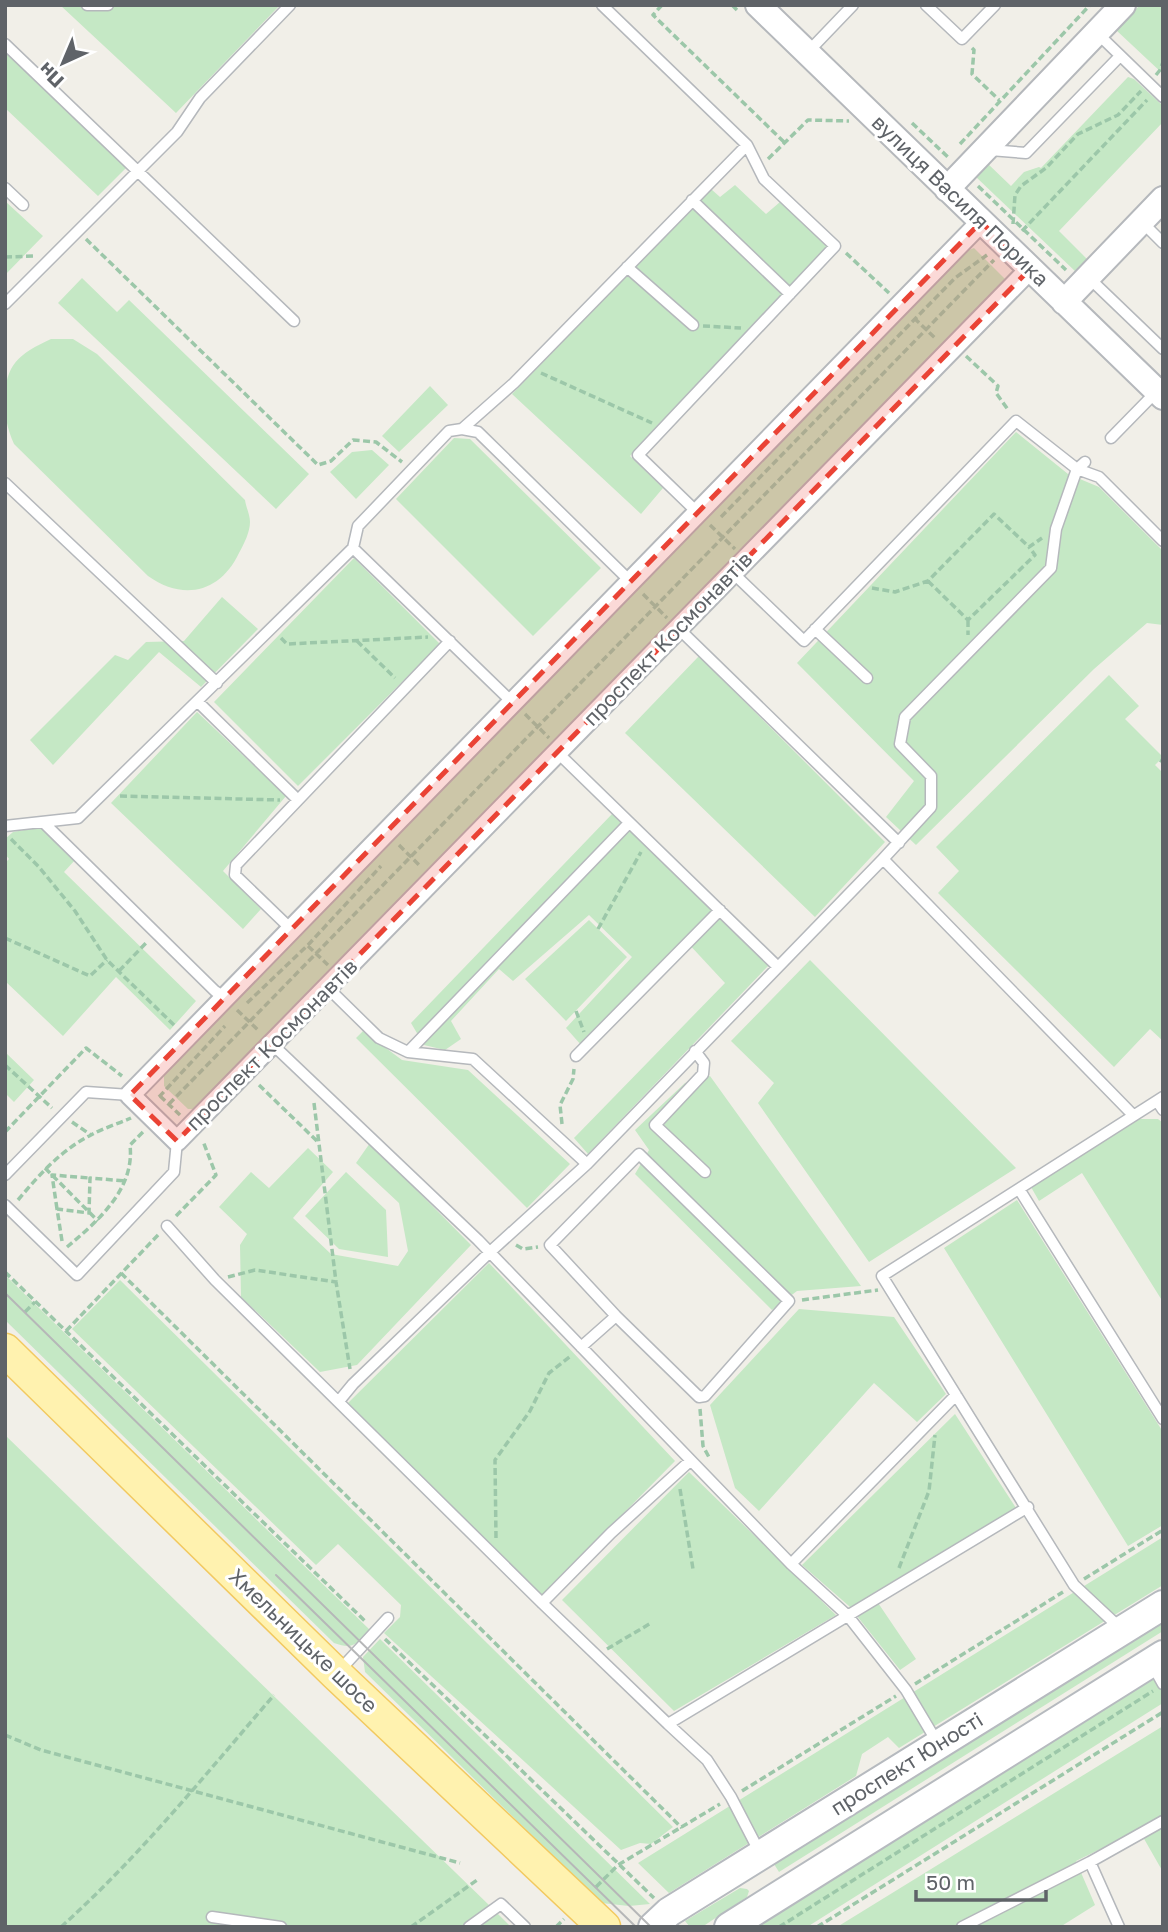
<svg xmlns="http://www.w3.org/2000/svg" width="1168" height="1932" font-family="'Golos Text',sans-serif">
<rect width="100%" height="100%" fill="#f1efe8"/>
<path fill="#c5e8c5" d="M60 5H280L176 113Z
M1140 5H1163V74L1116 30Z
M5 49 127 167 98 196 5 108Z
M1128 77 1134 79 1163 106V122L1059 231 1089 261 1076 272 976 177 986 162 1011 186 1024 172 1039 167 1041 168Z
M735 185 766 214 780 202 830 247 630 456 663 488 641 514 512 394 711 189 720 197Z
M5 201 43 236 5 275Z
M974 248 1005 279 1003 284 196 1109H188L164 1086V1075L969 250Z
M82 278 117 312 129 300 309 474 276 509 58 303Z
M51 339H73L97 354 245 500C246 507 250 515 250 522 250 532 244 544 239 553 220 593 183 601 148 576L14 444C7 428 5 417 5 401 5 364 19 354 51 339Z
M430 386 448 405 399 452 382 436Z
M1016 432 1068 474 1099 487 1163 551V625L1147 623 1094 669 916 845 886 817 914 781 797 663Z
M454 438 470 439 601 568 533 636 396 499Z
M372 450 389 465 356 499 330 472 352 452Z
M354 558 440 644 298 786 214 702Z
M222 597 258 629 201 687 159 652 53 765 30 740 115 655 128 660 146 642 184 641Z
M699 656 885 842 815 917 625 733Z
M1109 675 1139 706 1125 719 1163 757 1155 765 1163 773V1041L1150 1029 1114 1067 938 893 959 871 936 847Z
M197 712 286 796 223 871 261 909 243 929 111 803Z
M613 813 769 965 588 1154 574 1138 725 983 686 941 582 1046 566 1028 632 957 589 915 513 981 499 969 451 1021 461 1039 445 1050 424 1045 411 1023Z
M41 827 75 860 64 872 196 1001 170 1030 116 977 63 1036 5 981V863L9 859 5 854V839L13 832Z
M589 920 627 957 566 1021 525 979Z
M810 960 1016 1168 869 1262 758 1103 774 1083 731 1041Z
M363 1031 402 1060 468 1070 570 1164 527 1208 356 1038Z
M5 1052 34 1080 14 1102 5 1093Z
M710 1076 861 1286 797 1291 772 1310 635 1174 649 1150 635 1130 685 1083Z
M1137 1119H1158L1163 1123V1302L1082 1173 1039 1201 1031 1187Z
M370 1143 471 1245 357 1365 320 1372 241 1297 240 1245 247 1234 219 1207 251 1172 269 1188 308 1148 333 1172 293 1218 331 1254 398 1266 408 1251 399 1203 356 1163Z
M346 1172 386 1210 388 1257 339 1249 305 1216Z
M1017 1200 1163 1432V1525L1128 1546 944 1248Z
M489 1263 675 1461 542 1596 348 1403Z
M5 1275 370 1630C356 1644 354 1650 334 1643L5 1320Z
M120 1280 673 1827 651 1844 640 1843 621 1850 384 1633 400 1617 401 1605 338 1544 316 1565 72 1329Z
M799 1309 894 1317 946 1394 917 1422 874 1383 759 1511 735 1488 710 1405Z
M955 1414 1016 1508 872 1594 916 1659 900 1670 849 1606 802 1565Z
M5 1435 490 1906 511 1927H5Z
M689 1472 836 1615 674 1711 562 1600Z
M1163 1537V1585L899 1748 888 1737 862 1754 856 1776 669 1893 638 1863Z
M1163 1623V1631L779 1872 774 1864Z
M380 1639 650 1904 629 1906 601 1903 365 1672 363 1657Z
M1163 1672V1703L807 1927H754Z
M1163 1726V1872L1139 1830 1076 1861 1095 1905 1060 1927H837Z
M740 1888 747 1889 749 1891 747 1897 702 1927H690L685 1921Z"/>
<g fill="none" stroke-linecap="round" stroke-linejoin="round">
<g stroke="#b5b8bc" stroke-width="13">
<path id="service" d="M87 5H108
M926 5 962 39 995 5
M1097 33 1163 97
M5 44 294 321
M807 53 853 5
M990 150 1026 153 1120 56
M5 188 23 205
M692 200 790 294
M1141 221 1163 243
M627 267 693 325
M1088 277 1163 349
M5 304 177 132 200 98 290 5
M462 429 514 383 747 145 602 5
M1111 438 1157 391
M5 483 217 683
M698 513 638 455 835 246 764 179 747 145
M353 548 513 703
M732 572 804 641 1016 421 1077 469 1099 477 1163 541
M678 628 899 843
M815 629 867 678
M198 702 298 800
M558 753 777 966
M43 822 215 991 226 998
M5 826 78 818 353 548 358 526 449 431 462 429 478 432 631 582
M883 859 931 807V776L900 744 905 717 1051 568 1056 529 1077 469 1085 462
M292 930 235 875 236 865 450 641
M328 988 379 1038 408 1052 473 1059 587 1164
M272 1044 478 1240 791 1564 848 1616 906 1690 937 1742
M695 1051 704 1063 703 1074 655 1125 705 1172
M408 1052 629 823
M576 1056 720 910
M1157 1101 1163 1110
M639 1154 789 1301 705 1396 699 1397 616 1316 550 1245Z
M5 1175 86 1092 130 1095
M1019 1189 1163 1419
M5 1205 77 1275 174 1172 177 1141
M167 1226 215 1280 542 1603 668 1724 1028 1507
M581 1347 616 1316
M339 1401 353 1384 490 1252 587 1164 883 859 1133 1115
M791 1564 956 1395
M542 1603 611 1533 690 1461
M1120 1628 1074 1585 882 1276 1163 1097
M1153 1666 1163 1684
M339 1671 388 1618
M668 1724 707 1760 731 1797 760 1853
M1090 1862 1119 1927
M212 1917 281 1927
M469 1927 501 1904 525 1927
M962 1927 1090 1862 1163 1821"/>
</g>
<g stroke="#b5b8bc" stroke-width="23">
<path id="minor" d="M981 222 130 1095 177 1141 1030 269"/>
</g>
<g stroke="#b5b8bc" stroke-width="28">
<path id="tertiary" d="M758 5 1163 397
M947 189 1123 5
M1064 302 1163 199"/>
</g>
<g stroke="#b6babf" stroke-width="32">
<path id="secondary" d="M653 1927 669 1912 1163 1605
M729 1927 1163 1655"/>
</g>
<g stroke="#f2c960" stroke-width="35">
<path id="primary" d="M5 1350 336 1674 604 1927"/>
</g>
<path stroke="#9cc7a9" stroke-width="3.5" stroke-dasharray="7 3.5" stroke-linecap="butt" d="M662 5 653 15 785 143
M732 5 738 11
M972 48 974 50 972 74 999 100
M1156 75 1160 70 1163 62
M912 123 950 159
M960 144 1090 5
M768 159 808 120 849 121
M978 186 1066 270
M1013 224 1015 195 1021 186 1046 168 1078 134 1118 115 1141 91
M1022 231 1147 100
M86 239 318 465 331 461 353 440 376 442 402 462
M846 253 889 293
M5 257 35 256
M914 318 936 339
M703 326 741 328
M966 356 998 386 996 393 1009 411
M541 373 652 423
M721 517 955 278 987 255
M710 525 735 549
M928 581 968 620 1035 555 1029 547
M872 588 895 592 928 581 994 514 1029 547 1042 538
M643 594 667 618
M968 620V635
M281 638 287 644 428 637
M357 641 395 678
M525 714 549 738
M1160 760 1163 762
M120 796 280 800
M11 839 39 867 75 911 107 960 174 1025
M399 845 421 867
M598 929 641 852
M5 938 90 976 107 960
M308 946 328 965
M119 971 147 942
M247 1003 308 945 381 866
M237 1010 259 1031
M576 1011 584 1032
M5 1065 52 1108
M259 1085 318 1142
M160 1096 180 1115
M159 1097 225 1026
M314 1103 336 1282 350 1369
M169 1104 994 260
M72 1122 91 1135
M562 1124 560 1105 573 1079 574 1069
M5 1132 86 1048 122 1076
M45 1168 98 1221
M18 1200C39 1175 61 1150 91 1135 103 1128 118 1124 131 1118
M57 1209 52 1175 89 1178
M176 1216 216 1175 203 1141
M62 1241 57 1209 89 1213 90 1178 126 1181
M516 1245 523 1249 538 1247
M67 1247C98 1221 135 1189 130 1145L144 1131
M5 1272 366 1622
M121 1273 682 1828
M228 1277 255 1270 336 1282
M802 1300 878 1290
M25 1312 35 1302
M66 1331 159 1234
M700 1409 703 1446 710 1459
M680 1489 693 1569
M496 1538 495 1460 530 1411 549 1373 572 1355
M899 1568 929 1491 935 1435
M1084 1579 1163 1530
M385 1639 654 1898
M607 1649 651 1623
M915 1684 1063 1592
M5 1735 41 1750 460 1863
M742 1791 896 1696
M596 1887 618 1865 720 1804
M61 1927C139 1857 206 1774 274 1695
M411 1927 477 1880
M556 1927 564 1919
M779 1927 1153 1691
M817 1927 1163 1712"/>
<use href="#service" stroke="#fff" stroke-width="10"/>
<use href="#minor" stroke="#fff" stroke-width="19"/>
<use href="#tertiary" stroke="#fff" stroke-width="24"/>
<use href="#secondary" stroke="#fff" stroke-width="28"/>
<use href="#primary" stroke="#fff2af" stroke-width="32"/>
<path stroke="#b6b7b8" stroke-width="2" d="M5 1293 651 1927
M276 1575 636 1927"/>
</g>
<path fill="#ea4335" fill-opacity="0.2" stroke="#ea4335" stroke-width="5" stroke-dasharray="14 9" stroke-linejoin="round" d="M981 222 1030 269 177 1141 130 1095Z"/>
<g text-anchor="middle" stroke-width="6" stroke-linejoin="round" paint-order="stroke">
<g font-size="21" fill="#5f6368" stroke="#fff">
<text transform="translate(960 201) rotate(44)" y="7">вулиця Василя Порика</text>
<text transform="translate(668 639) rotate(-46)" y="7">проспект Космонавтів</text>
<text transform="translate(272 1045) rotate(-45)" y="7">проспект Космонавтів</text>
<text transform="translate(303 1641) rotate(44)" y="7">Хмельницьке шосе</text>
<text transform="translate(907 1764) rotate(-32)" y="7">проспект Юності</text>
</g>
</g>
<rect width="1168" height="1932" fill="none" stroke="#5f6368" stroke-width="14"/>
<g transform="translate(63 63) rotate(224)" stroke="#ffffff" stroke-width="5" paint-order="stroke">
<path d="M0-5L12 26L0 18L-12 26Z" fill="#5f6368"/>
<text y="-10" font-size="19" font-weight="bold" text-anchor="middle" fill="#5f6368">Пн</text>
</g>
<path d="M916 1890v10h130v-10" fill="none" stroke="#5f6368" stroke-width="3.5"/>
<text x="926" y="1890" font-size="21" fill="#5f6368" stroke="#ffffff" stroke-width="5" paint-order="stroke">50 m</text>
</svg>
